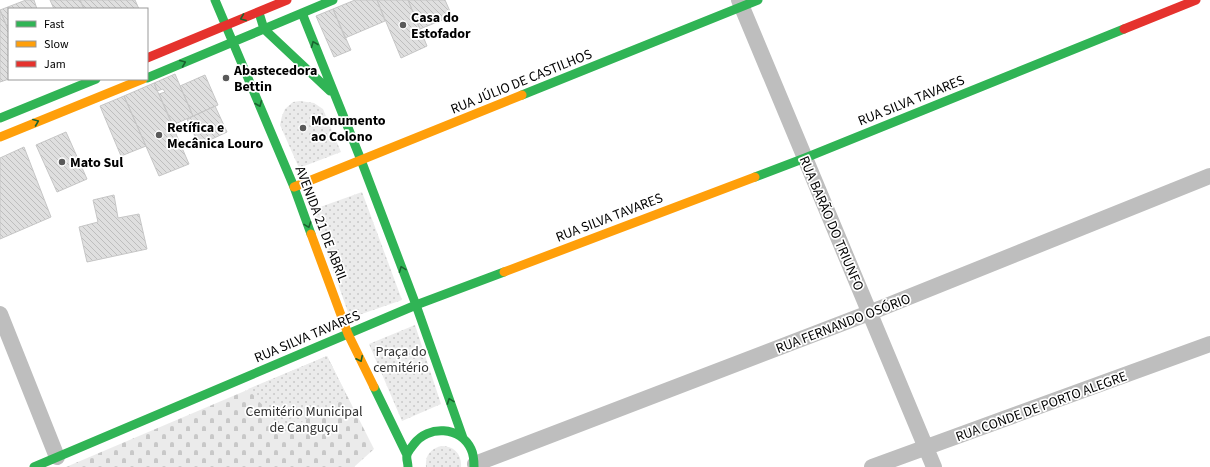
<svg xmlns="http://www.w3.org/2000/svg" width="1210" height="467" font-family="'Source Sans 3',sans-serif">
<defs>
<pattern id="cemetery-stones" width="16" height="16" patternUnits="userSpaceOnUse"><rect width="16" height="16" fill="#ebebeb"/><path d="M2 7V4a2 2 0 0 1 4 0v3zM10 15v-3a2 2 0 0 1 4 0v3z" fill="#c8c8c8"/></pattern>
<pattern id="park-dots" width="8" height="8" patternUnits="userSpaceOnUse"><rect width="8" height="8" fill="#ebebeb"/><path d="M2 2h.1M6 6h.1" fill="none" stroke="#c8c8c8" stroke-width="1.8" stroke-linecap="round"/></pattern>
<pattern id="building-back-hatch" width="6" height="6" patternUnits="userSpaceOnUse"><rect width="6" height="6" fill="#dfdfdf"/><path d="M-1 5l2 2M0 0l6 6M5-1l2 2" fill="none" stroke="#bebebe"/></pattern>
</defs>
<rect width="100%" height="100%" fill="#fff"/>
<path fill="url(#cemetery-stones)" d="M327 356 374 449 354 467H66Z"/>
<path fill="url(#park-dots)" d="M300 101 314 103 323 109 341 152 299 168 280 125 282 116 285 109 293 102Z
M362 192 402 300 350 318 312 210Z
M415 325 441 404 402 421 369 344Z
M327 356 347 396 286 431 248 389Z
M441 446C454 446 462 454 461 467H426C425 456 430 449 441 446Z"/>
<path fill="url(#building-back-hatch)" stroke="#c6c6c6" d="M26 0H34L37 9H9V32L0 10Z
M50 0H80L84 9H54Z
M80 0H135L139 9H84Z
M355 0H377L385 21 345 38 333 9Z
M377 0H408L427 46 401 58Z
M408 0H445L452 16 420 29Z
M333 9 351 50 334 57 316 16Z
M0 10 9 32V79L0 82Z
M175 74 193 116 173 125 159 94 165 92 163 89 157 91 154 83Z
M205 75 218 105 193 116 180 86Z
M154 83 189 164 159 176 124 96Z
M124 96 146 146 121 156 100 106Z
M215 106 227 132 199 145 187 119Z
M66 132 87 179 57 192 36 145Z
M24 147 51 217 0 239V158Z
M114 195 118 218 139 214 147 249 87 262 79 227 98 222 93 200Z"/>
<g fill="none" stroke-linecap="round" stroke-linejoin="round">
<path stroke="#bebebe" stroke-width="16" d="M739 0 934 467
M0 314 57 457
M475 464 869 313 1210 176
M872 467 1210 344"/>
<path stroke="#30b455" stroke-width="9" d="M215 0 294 187 311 234
M302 13 361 160 416 305 463 438
M260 16 264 29 330 91
M147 78 333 0
M522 95 758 0
M0 118 96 79
M755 177 805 158 1124 29
M374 387 407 455
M34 467 416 305 504 272
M408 467C408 463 406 458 407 455 408 451 412 447 414 444 428 425 460 426 471 449 474 455 474 461 474 467"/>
<path stroke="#ff9f0a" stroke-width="9" d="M0 137 143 79
M294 187 522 95
M311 234 348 334 374 387
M504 272 755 177"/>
<path stroke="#e5322d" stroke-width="9" d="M1124 29 1196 0
M147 58 287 0"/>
</g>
<defs><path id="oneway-chevron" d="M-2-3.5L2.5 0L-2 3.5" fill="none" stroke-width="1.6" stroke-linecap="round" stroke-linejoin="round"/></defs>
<g stroke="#1a632f">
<use href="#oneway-chevron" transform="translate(243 18) rotate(158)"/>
<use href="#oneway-chevron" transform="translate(314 44) rotate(-112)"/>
<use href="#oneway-chevron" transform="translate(183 63) rotate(-22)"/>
<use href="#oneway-chevron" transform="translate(259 104) rotate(67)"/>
<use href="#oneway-chevron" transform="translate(36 122) rotate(-22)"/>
<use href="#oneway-chevron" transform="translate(308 225) rotate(70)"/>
<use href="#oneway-chevron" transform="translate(402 269) rotate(-111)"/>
<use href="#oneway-chevron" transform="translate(360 359) rotate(64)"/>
<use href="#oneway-chevron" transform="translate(450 401) rotate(-110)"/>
</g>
<g fill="#595959" stroke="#fff" stroke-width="1.5">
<circle cx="403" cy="25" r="4"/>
<circle cx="226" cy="78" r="4"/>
<circle cx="303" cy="128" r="4"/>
<circle cx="159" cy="135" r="4"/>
<circle cx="62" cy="162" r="4"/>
</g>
<g text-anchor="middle" stroke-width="3.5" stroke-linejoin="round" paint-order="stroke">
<g font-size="14" font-weight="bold" fill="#000" stroke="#fff" text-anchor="start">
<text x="411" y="22">Casa do<tspan x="411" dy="16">Estofador</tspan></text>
<text x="234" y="75">Abastecedora<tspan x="234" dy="16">Bettin</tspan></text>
<text x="311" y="125">Monumento<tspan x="311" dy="16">ao Colono</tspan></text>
<text x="167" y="132">Retífica e<tspan x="167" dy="16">Mecânica Louro</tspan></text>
<text x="70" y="167">Mato Sul</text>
</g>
<g font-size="14" fill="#000" stroke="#fff">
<text transform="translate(521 81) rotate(-22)" y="5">RUA JÚLIO DE CASTILHOS</text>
<text transform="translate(911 100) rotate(-22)" y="5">RUA SILVA TAVARES</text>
<text transform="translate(609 217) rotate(-21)" y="5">RUA SILVA TAVARES</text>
<text transform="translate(832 223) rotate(67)" y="5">RUA BARÃO DO TRIUNFO</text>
<text transform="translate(322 224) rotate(69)" y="5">AVENIDA 21 DE ABRIL</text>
<text transform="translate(843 323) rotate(-21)" y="5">RUA FERNANDO OSÓRIO</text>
<text transform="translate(307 336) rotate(-23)" y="5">RUA SILVA TAVARES</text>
<text transform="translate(1041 406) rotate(-20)" y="5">RUA CONDE DE PORTO ALEGRE</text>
</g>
<g font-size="14" fill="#323232" stroke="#fff">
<text x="401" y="356">Praça do<tspan x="401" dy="16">cemitério</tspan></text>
<text x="304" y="416">Cemitério Municipal<tspan x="304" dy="16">de Canguçu</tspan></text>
</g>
</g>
<rect x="8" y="8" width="140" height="72" fill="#ffffff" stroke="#999999"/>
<rect x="16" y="21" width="20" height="6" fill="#30b455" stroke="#999999"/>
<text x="44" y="28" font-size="12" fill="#000000">Fast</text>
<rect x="16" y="41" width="20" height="6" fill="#ff9f0a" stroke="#999999"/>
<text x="44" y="48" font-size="12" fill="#000000">Slow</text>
<rect x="16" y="61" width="20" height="6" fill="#e5322d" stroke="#999999"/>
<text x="44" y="68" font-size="12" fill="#000000">Jam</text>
</svg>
